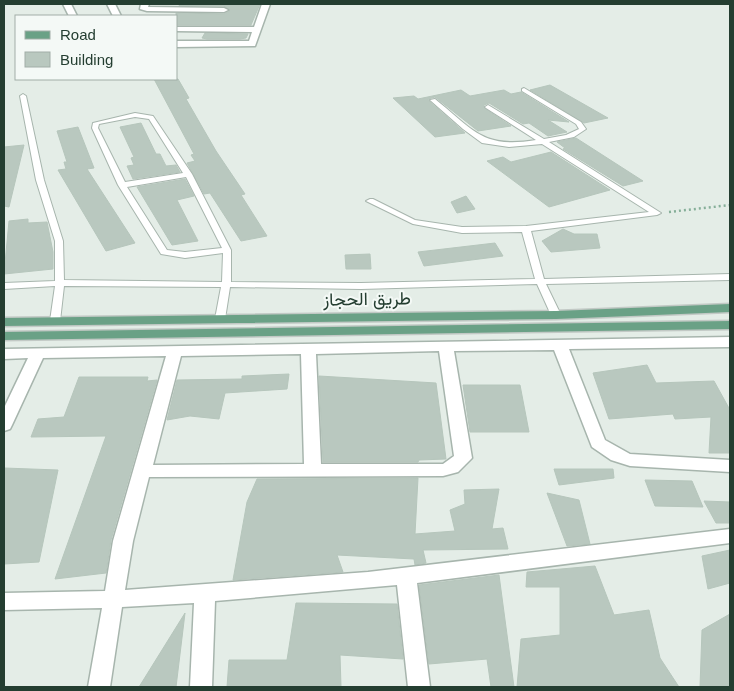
<svg xmlns="http://www.w3.org/2000/svg" width="734" height="691" font-family="Helvetica,Vazirmatn,sans-serif">
<rect width="100%" height="100%" fill="#e4ede7"/>
<path fill="#b9c8bf" stroke="#b6c6bc" d="M180 4H260L251 25H176V13L224 14 230 11 224 6H179Z
M205 33 248 34 246 38 240 39H207L202 38Z
M154 79H178L189 98 186 99 216 151 245 194 241 195 267 236 241 241 210 193 204 194 187 163 195 161 191 155 194 154Z
M550 85 608 118 584 123 530 90Z
M461 90 470 96 504 90 511 94 521 92 569 122 548 120 567 132 548 136 529 123 523 124 489 103 484 105V108L511 126 478 131 435 97 428 99 429 101 465 133 435 137 393 98 414 96 418 99Z
M141 123 156 154H160L166 166 176 165 180 172 133 179 127 166 134 165 131 158 134 157 120 127Z
M78 127 94 168 87 169 135 243 106 251 58 170 66 169 64 162H67L57 131Z
M576 138 643 181 623 186 563 149 565 148 557 142Z
M24 145 9 207 4 206V147Z
M551 152 610 190 549 207 487 161 503 157 511 162Z
M185 179 194 196 177 200 198 241 172 245 137 187Z
M466 196 475 209 457 213 451 202Z
M28 219V223L47 222 53 252V269L4 274 9 221Z
M563 229 574 234H597L600 248 551 252 542 241Z
M495 243 503 256 424 266 418 252Z
M370 254 371 269H346L345 255Z
M647 365 656 383 714 381 730 410V453H709L711 417 675 419 673 414 609 419 593 373Z
M289 374 287 389 225 393 219 419 190 416 167 420 177 380 242 379V376Z
M319 376 436 383 446 459 419 460 418 462H323Z
M79 377H148L147 381 157 380 111 540 106 573 55 579 106 436 31 437 38 419 64 417Z
M463 385H520L529 432H470Z
M4 468 58 470 39 562 4 564Z
M554 469H613L614 478 559 485Z
M418 478 415 534 455 531 450 510 465 504 464 490 499 489 492 529 503 528 508 549 423 550 426 563 415 565 414 559 337 555 343 572 233 580 247 502 257 479Z
M645 480 692 481 703 507 655 506Z
M547 493 579 500 590 544 567 546Z
M704 501 730 502V523H716Z
M730 550V583L708 589 702 556Z
M595 566 614 615 649 610 660 658 679 687H517L521 639 560 635V587H526L527 572Z
M499 575 514 687H491L487 659 429 664 419 585Z
M296 603 397 604 403 659 340 655 341 687H227L229 660H287Z
M185 613 176 687H139Z
M730 614V687H700L702 630Z"/>
<g fill="none" stroke-linecap="round" stroke-linejoin="round">
<g stroke="#a7b5ad" stroke-width="2">
<path id="service" d="M524 88 581 122 586 129 574 137 549 142 661 213 657 215 531 231 544 279 730 274V280L546 284 561 315 556 318 551 315 537 284 361 289 230 287 225 319 220 322 215 319 221 287 64 286 60 321 55 324 50 321 55 286 4 289V283L55 281V241L36 180 20 96 23 94 26 96 44 180 63 241 64 280 222 282 223 253 185 258 161 254 118 185 92 128 93 123 135 113 153 116 192 174 231 250V282L361 283 535 279 522 232 462 233 413 224 366 201 370 199H373L415 220 462 227 526 226 649 212 542 144 509 147 482 143 463 129 430 100 435 99C474 130 482 149 536 140L486 108 485 107 488 105 544 139 566 135 579 129 576 124 522 91V89ZM135 117 149 119 183 173 125 182 98 128 99 124ZM186 177 222 248 185 252 167 250 127 187Z"/>
</g>
<g stroke="#a7b5ad" stroke-width="3">
<path id="minor" d="M63 4H71L77 16H69Z
M107 4H115L121 16H113Z
M141 4H149L148 7 224 8 228 10 224 12 147 11 140 9Z
M262 4H270L255 46 176 47V41H249L252 32 176 31V27H254Z
M730 337V347L569 349 605 440 630 454 730 460V472L630 466 611 460 592 447 554 350 454 351 472 458 458 472 443 476 149 477 133 541 125 590 368 572 730 529V543L417 583 430 687H408L397 585 215 601 212 687H190L194 603 122 607 110 687H88L102 608 4 610V593L105 591 113 541 166 356 43 358 12 425 10 429 4 431V408L28 358 4 359V349ZM439 351 454 456 443 464H321L316 354ZM301 354 304 464 153 465 181 356Z"/>
</g>
<g stroke="#c2c9c5" stroke-width="3">
<path id="primary" d="M730 304V312L556 319 4 326V318L556 311Z
M730 321V329L4 340V332Z"/>
</g>
<path stroke="#86af99" stroke-width="2.5" stroke-dasharray="2 3" stroke-linecap="butt" d="M669 212 730 205"/>
<use href="#service" fill="#fff" fill-rule="evenodd"/>
<use href="#minor" fill="#fff" fill-rule="evenodd"/>
<use href="#primary" fill="#6aa186" fill-rule="evenodd"/>
</g>
<g text-anchor="middle" stroke-width="4" stroke-linejoin="round" paint-order="stroke">
<g font-size="18" fill="#243e31" stroke="#f4f9f6">
<text transform="translate(367 299) rotate(-1)" y="6">طريق الحجاز</text>
</g>
</g>
<rect width="734" height="691" fill="none" stroke="#243e31" stroke-width="10"/>
<rect x="15" y="15" width="162" height="65" fill="#f4f9f6" stroke="#a1aea7"/>
<rect x="25" y="31" width="25" height="8" fill="#6aa186" stroke="#a1aea7"/>
<text x="60" y="40" font-size="15" fill="#243e31">Road</text>
<rect x="25" y="52" width="25" height="15" fill="#b9c8bf" stroke="#a1aea7"/>
<text x="60" y="65" font-size="15" fill="#243e31">Building</text>
</svg>
